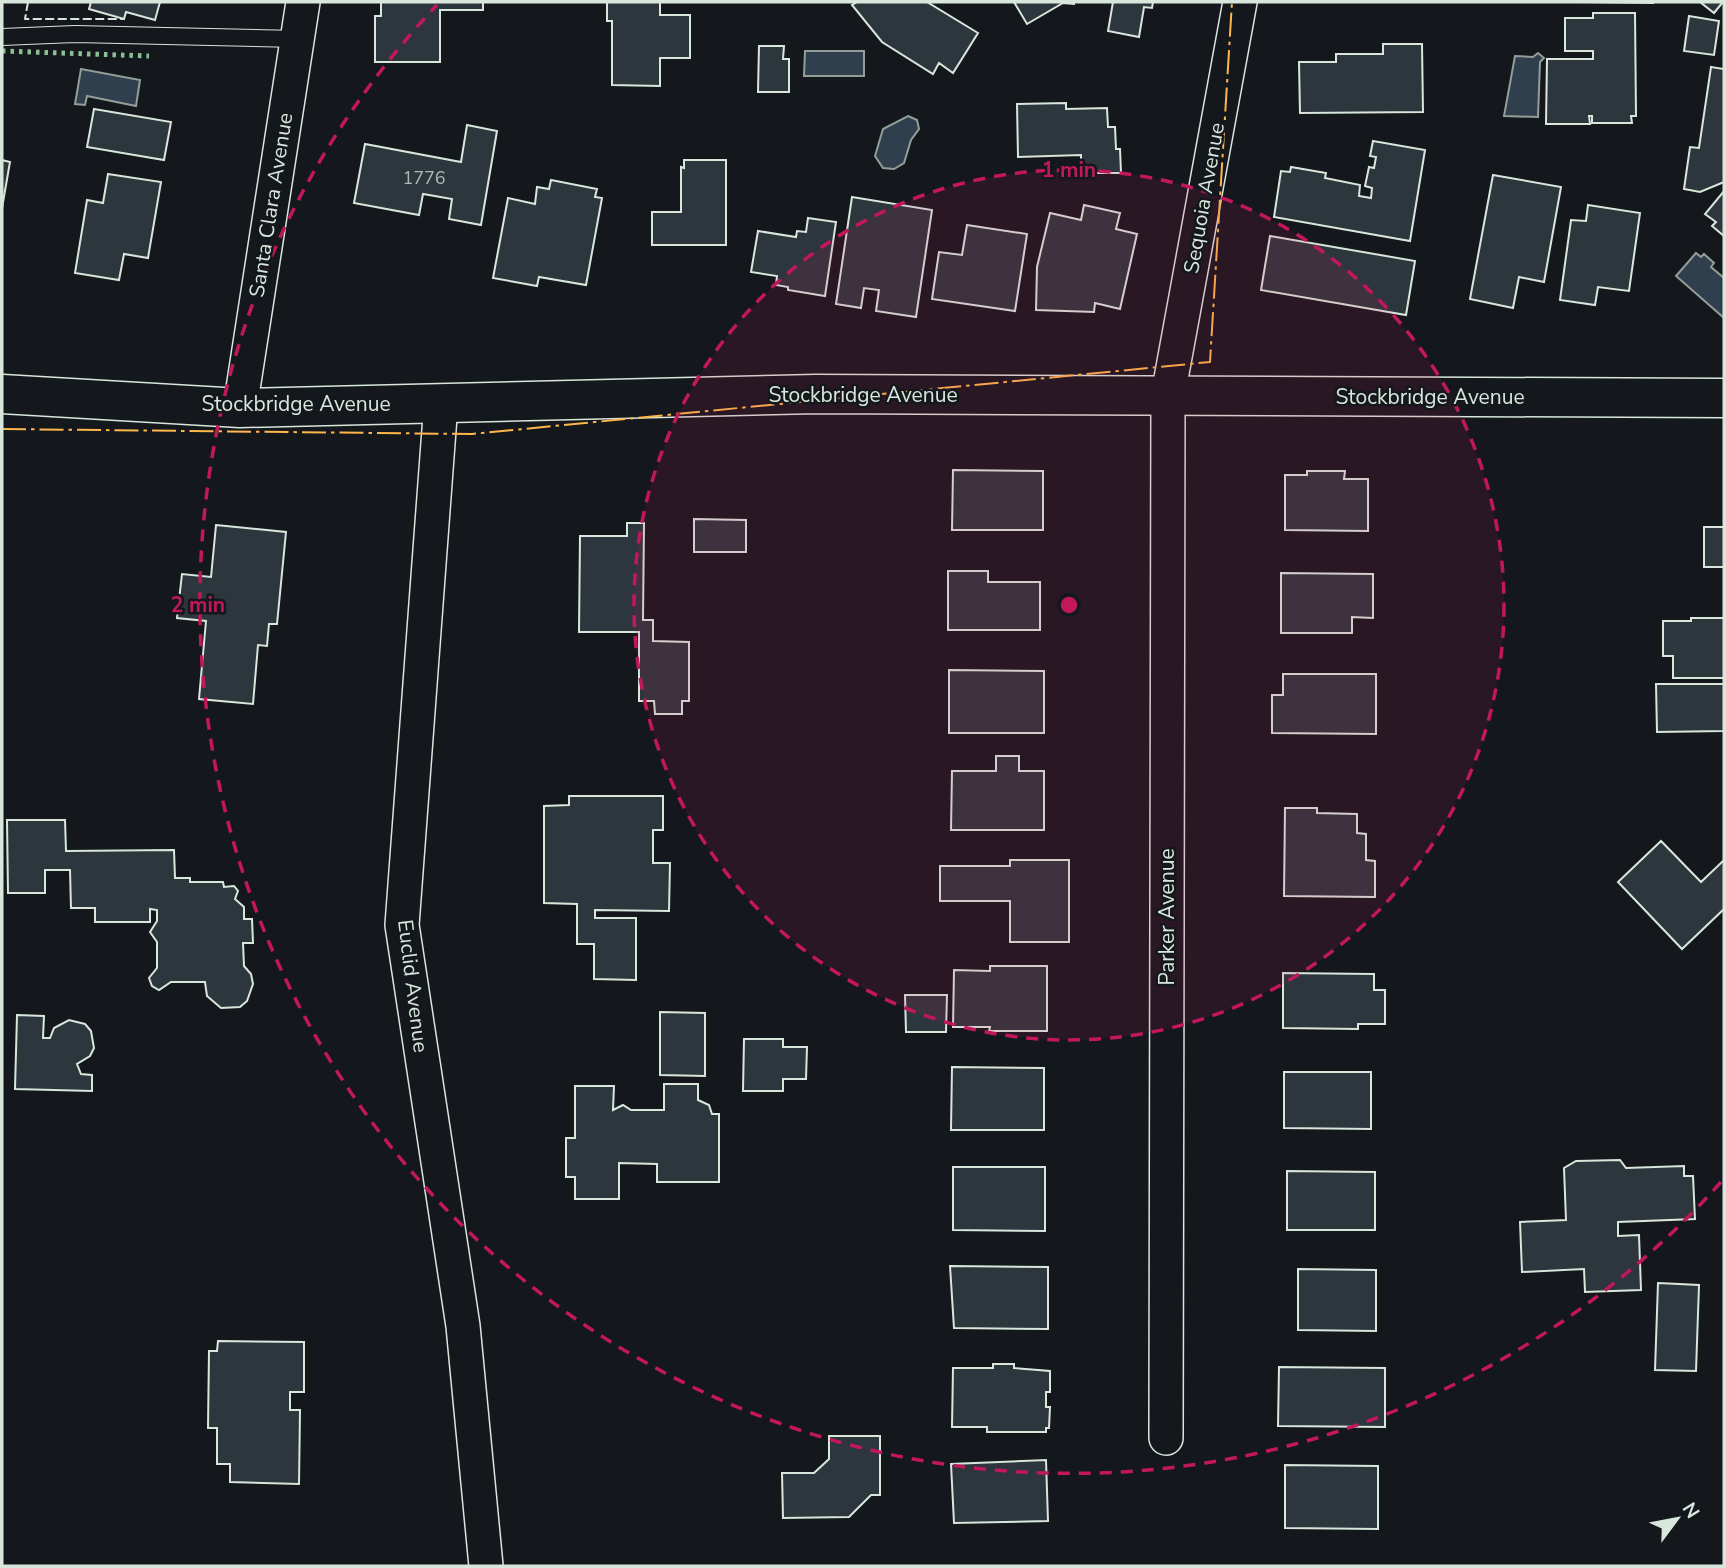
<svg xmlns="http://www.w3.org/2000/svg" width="1726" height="1568" font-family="'Nunito Sans',sans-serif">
<rect width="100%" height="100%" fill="#14181c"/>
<path fill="#2f3f4d" stroke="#939e99" stroke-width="2" d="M805 51H864V76H804Z
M1538 53 1544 58 1540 62 1538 117 1504 116 1515 56 1533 57Z
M81 69 140 80 136 106 87 96 85 105 75 104Z
M908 116 917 120 919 129 911 140 904 163 894 169 883 168 875 156 883 129Z
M1696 253 1701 257 1704 254 1714 263 1711 267 1724 278V318L1676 276Z"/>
<path fill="#2c363c" stroke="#d8e6dc" stroke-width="2" d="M91 2H160L155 20 126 12 124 19 89 9Z
M381 2H483V10H440V62H375V16H381Z
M607 2H660V15H690V58H660V86L612 85V21H607Z
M857 2H927L978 33 953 73 939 63 933 74 882 42 852 5Z
M1014 2H1074V4L1063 3 1027 24Z
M1113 2H1153L1152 8 1144 7 1139 37 1108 31Z
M1581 2H1653V3Z
M1700 2H1723L1714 13Z
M1593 13H1635L1636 116H1631L1632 123H1592V116H1589L1590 124H1546L1547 59H1593V51H1565V18H1593Z
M1689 16 1719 21 1714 55 1684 51Z
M1383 44H1422L1423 112 1300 113 1299 62H1336V54H1383Z
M759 46H784L783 59H789V92H758Z
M1711 67 1724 69V182L1700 192 1684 189 1690 147 1699 148Z
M1066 103V109L1107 108 1108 127H1115L1116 149H1120L1121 173H1081V155L1018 157 1017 104Z
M94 109 171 122 164 160 87 147Z
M467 125 497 131 481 225 449 219 452 199 423 194 419 215 354 203 365 144 461 162Z
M1373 141 1425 150 1410 241 1274 217 1281 171 1290 172 1291 167 1326 173 1325 178 1360 185 1359 196 1371 198 1372 188 1365 186 1369 167 1374 168 1376 157 1370 156Z
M2 160 10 162 2 208Z
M684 160H726V245H652V212H681V167L684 168Z
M108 174 161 182 148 258 124 254 119 280 75 273 87 200 103 203Z
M1493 175 1561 187 1544 282 1519 277 1513 308 1470 299Z
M551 180 597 189 595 197 602 198 586 285 539 277 537 286 493 278 508 198 535 204 537 187 549 189Z
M1724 191V236L1712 226 1716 222 1705 214Z
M852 197 932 210 916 317 876 311 879 290 864 288 861 308 836 304Z
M1084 205 1120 213 1116 229 1137 234 1120 309 1095 303 1094 312 1036 310 1037 267 1050 213 1081 220Z
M1588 205 1640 213 1629 291 1598 287 1595 305 1560 300 1571 220 1586 221Z
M808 218 836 222 825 296 788 290V287L776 285 777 276 751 272 758 231 796 237 797 231 806 232Z
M967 225 1027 234 1015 311 932 299 939 252 962 255Z
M1270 236 1415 261 1406 315 1261 290Z
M953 470 1043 471V530H952Z
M1307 471H1345L1344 479H1368V531L1285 530V475H1307Z
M694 519 746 520V552H694Z
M627 523H644L643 620H653V641L689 642V701H682V714H655L654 701H639V632H579L580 536H627Z
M216 525 286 532 277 624H269L267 646 258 645 253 704 199 699 206 621 177 618 182 574 211 577Z
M1704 527H1724V567H1704Z
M948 571H988V582H1040V630H948Z
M1281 573 1373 574V618L1352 617V633H1281Z
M1691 618H1724V678H1673V656H1663V621H1691Z
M949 670 1044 671V733H949Z
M1283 674H1376V734L1272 733V695H1283Z
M1656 684H1724V731L1657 732Z
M996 756H1019V771H1044V830H951L952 771H996Z
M569 796H663V830H653V863H670L669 911 595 910V918H636V980L594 979V944H577V904L544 903V806L569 805Z
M1285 808H1317V813L1357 814V833L1366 834V860L1375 861V897L1284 896Z
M7 820H65L66 851 174 850 175 878H190V882H223L224 887 234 886 238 891 235 899 244 907V919H252L253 943H243L244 966 251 974 253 984 247 1001 240 1007 221 1008 207 996 205 982H171L159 990 152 986 149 978 157 968V942L150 932 157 921V910L150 909V922H95V908H71L70 870H45V893H8Z
M1661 841 1701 882 1724 860V909L1682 949 1618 882Z
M1010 860H1069V942H1010V901H940V866H1010Z
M990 966H1047V1031H989L990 1027H953L954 970 990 971Z
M1283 973 1374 974V990H1385V1024H1358V1029L1283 1028Z
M905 995H947L946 1032H906Z
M660 1012 705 1013V1076L660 1075Z
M17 1015 44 1016 43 1038H50L54 1028 69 1020 85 1024 91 1031 94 1048 90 1056 77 1064 81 1074 92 1075V1091L15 1089Z
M744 1039H783V1047H807L806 1079H783V1091H743Z
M952 1067 1044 1068V1130H951Z
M1284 1072H1371V1129L1284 1128Z
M664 1084H698V1100L709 1105 712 1114H719V1182H657V1164L619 1163V1199H575V1177H566V1138H575V1086H614L613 1110 623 1105 631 1110H664Z
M1620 1160 1626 1168 1684 1166V1176H1693L1695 1219 1618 1222V1236L1639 1235 1641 1290 1585 1292 1584 1269 1522 1272 1520 1222 1566 1220 1564 1168 1576 1161Z
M953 1167H1045V1231L953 1230Z
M1287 1171 1375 1172V1230H1287Z
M950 1266 1048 1267V1329L954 1328Z
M1298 1269 1376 1270V1331L1298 1330Z
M1658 1283 1699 1285 1696 1371 1655 1370Z
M218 1341 304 1342V1392H290V1410H300L299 1484 230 1482V1464H217V1428H208L209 1351H217Z
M993 1364H1014V1368L1050 1371V1392H1046V1407H1050L1049 1428H1046V1432H987V1427H952L953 1368H993Z
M1279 1367 1385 1368V1427L1278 1426Z
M829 1436H880V1495H871L849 1517 783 1518 782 1473H814L829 1459Z
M1046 1460 1048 1521 954 1523 951 1464Z
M1285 1465 1378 1466V1529L1285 1528Z"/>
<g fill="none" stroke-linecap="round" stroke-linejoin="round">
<g stroke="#d8e6dc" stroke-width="18">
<path id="service" d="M2 37 75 34 297 39"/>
</g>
<g stroke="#d8e6dc" stroke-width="36">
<path id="minor" d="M441 403 402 925 463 1326 486 1566
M240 408 303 2
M1166 1438 1168 395 1240 2"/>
</g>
<g stroke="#d8e6dc" stroke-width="41">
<path id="tertiary" d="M2 394 240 408 816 394 1724 398"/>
</g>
<use href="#service" stroke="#14181c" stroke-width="16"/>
<use href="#minor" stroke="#14181c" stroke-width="33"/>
<use href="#tertiary" stroke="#14181c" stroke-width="38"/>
<path stroke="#8ac095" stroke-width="5" stroke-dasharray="3.5 5" stroke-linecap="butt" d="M2 51 149 56"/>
<path stroke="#d8e6dc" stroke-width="2" stroke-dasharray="9 3.5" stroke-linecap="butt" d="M28 2 25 19H123"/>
<path stroke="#ffb74d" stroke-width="2" stroke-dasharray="24 5 3.5 5" stroke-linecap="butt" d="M2 429 472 434 1210 362 1232 2"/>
</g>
<circle cx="1069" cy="605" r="435" fill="#c2185b" fill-opacity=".12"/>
<g fill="none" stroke="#c2185b" stroke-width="3.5" stroke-dasharray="12 9">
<circle cx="1069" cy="605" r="435"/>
<path d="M1721 1182A871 871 0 1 1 437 5"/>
</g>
<g text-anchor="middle" stroke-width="5" stroke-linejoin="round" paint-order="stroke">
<g font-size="18" fill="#adbab4">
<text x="424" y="184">1776</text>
</g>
<g font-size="21" fill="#d8e6dc" stroke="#14181c">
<text transform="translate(1204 198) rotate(-80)" y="7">Sequoia Avenue</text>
<text transform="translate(271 205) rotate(-81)" y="7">Santa Clara Avenue</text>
<text x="863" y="402">Stockbridge Avenue</text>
<text x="1430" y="404">Stockbridge Avenue</text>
<text x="296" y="411">Stockbridge Avenue</text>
<text transform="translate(1167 917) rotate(-90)" y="7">Parker Avenue</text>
<text transform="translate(413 986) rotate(83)" y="7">Euclid Avenue</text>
</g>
</g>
<circle cx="1069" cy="605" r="10" fill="#c2185b" stroke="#14181c" stroke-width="3.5"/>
<g font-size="21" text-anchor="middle" font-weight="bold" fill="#c2185b" stroke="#14181c" stroke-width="5" stroke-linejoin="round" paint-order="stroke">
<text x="1069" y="177">1 min</text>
<text x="198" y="612">2 min</text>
</g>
<rect width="1726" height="1568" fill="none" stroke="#d8e6dc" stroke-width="7"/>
<g transform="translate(1677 1519) rotate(58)" stroke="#14181c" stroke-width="5" paint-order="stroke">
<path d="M0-5L12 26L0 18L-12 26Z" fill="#d8e6dc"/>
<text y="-10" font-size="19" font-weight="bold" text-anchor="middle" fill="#d8e6dc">N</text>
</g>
</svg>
